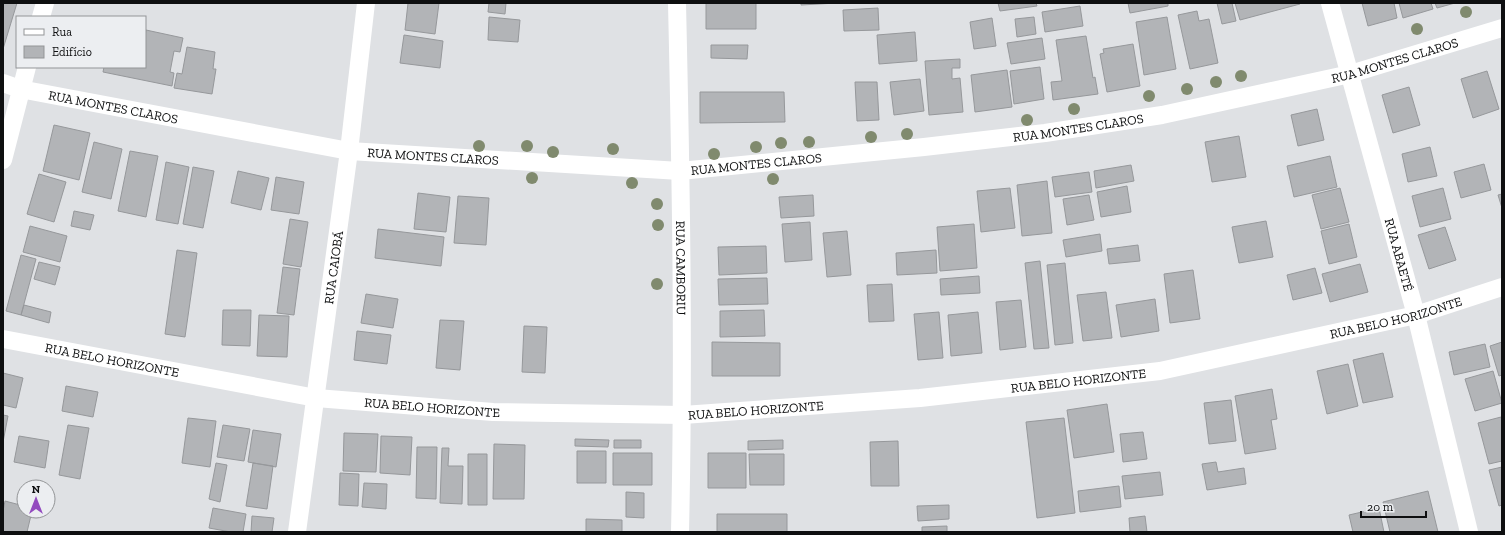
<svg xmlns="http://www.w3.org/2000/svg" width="1505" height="535" font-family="'Zilla Slab',serif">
<rect width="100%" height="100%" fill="#dfe1e4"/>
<path fill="#b2b4b7" stroke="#96989b" d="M3 3H17L3 49Z
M408 3H439L435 34 405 30Z
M489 3H506L505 14 488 12Z
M706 3H756V29H706Z
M801 3H837L801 5Z
M998 3H1036L1037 6 1000 11Z
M1128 3H1168V6L1130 13Z
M1217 3H1232L1236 21 1222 24Z
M1235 3H1299L1300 4 1240 20Z
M1362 3H1394L1397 18 1368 26Z
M1399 3H1431L1433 9 1403 18Z
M1435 3H1455L1437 8Z
M1080 6 1083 26 1045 32 1042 12Z
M878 8 879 30 844 31 843 10Z
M1197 11 1199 21 1209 19 1218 63 1190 69 1178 15Z
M489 17 520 20 518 42 488 40Z
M1034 17 1036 34 1017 37 1015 19Z
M1167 17 1176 69 1144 75 1136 22Z
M992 18 996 46 974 49 970 22Z
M146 30 183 38 180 52 174 51 170 72 174 73 172 86 103 72 104 67H145V37Z
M915 32 917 61 879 64 877 35Z
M404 35 443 41 440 68 400 63Z
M1086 36 1093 78 1095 77 1098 94 1053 100 1051 82 1062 81 1056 40Z
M1042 38 1045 59 1011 64 1007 43Z
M1133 44 1140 86 1107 92 1100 54 1104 53 1103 49Z
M711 45H748L747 59 711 58Z
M187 47 215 52 213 69H216L212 94 174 88 177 73 182 74Z
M960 59V68H952V79L960 78 963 112 929 115 925 61Z
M1040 67 1044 99 1014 104 1010 71Z
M1007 70 1012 107 975 112 971 75Z
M1487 71 1499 109 1473 118 1461 79Z
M920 79 924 111 894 115 890 82Z
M855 82H877L879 120 857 121Z
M1409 87 1420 125 1393 133 1382 95Z
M700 92H784L785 122 700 123Z
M1317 109 1324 140 1298 146 1291 115Z
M54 125 90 133 79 180 43 171Z
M1239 136 1246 177 1212 182 1205 142Z
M94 142 122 149 111 199 82 192Z
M1430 147 1437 176 1408 182 1402 154Z
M130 151 158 156 146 217 118 211Z
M1330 156 1337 187 1294 197 1287 166Z
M166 162 189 167 178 224 156 220Z
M1484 164 1491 190 1461 198 1454 172Z
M1131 165 1134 181 1096 188 1094 171Z
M193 167 214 171 203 228 183 224Z
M238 171 269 178 261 210 231 203Z
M1089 172 1092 192 1055 197 1052 177Z
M39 174 66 182 54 222 27 214Z
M276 177 304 182 299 214 271 210Z
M1047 181 1052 233 1022 236 1017 185Z
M1127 186 1131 212 1101 217 1097 192Z
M1010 188 1015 228 981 232 977 191Z
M1340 188 1349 222 1321 229 1312 195Z
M1443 188 1451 219 1420 227 1412 196Z
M418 193 450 197 446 232 414 229Z
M1502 194V208L1498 195Z
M813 195 814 216 781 218 779 197Z
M1089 195 1094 220 1067 225 1063 199Z
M458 196 489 198 486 245 454 243Z
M74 211 94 215 90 230 71 226Z
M290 219 308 222 301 267 283 264Z
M1266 221 1273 257 1239 263 1232 227Z
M810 222 812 260 785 262 782 224Z
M974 224 977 268 940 271 937 227Z
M1349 224 1357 257 1329 264 1321 231Z
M30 226 67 236 60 262 23 252Z
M1445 227 1456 260 1429 269 1418 235Z
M378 229 444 237 441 266 375 258Z
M847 231 851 275 827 277 823 233Z
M1100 234 1102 251 1066 257 1063 240Z
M1138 245 1140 261 1109 264 1107 249Z
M766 246 767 273 719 275 718 247Z
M177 250 197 253 185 337 165 334Z
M936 250 937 273 897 275 896 253Z
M21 255 36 259 21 315 6 311Z
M1040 261 1049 348 1034 349 1025 263Z
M39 262 60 267 55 285 34 279Z
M1065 263 1073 343 1055 345 1047 265Z
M1360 264 1368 292 1330 302 1322 274Z
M283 267 300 269 294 315 277 313Z
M1315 268 1322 293 1293 300 1287 275Z
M1193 270 1200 319 1170 323 1164 274Z
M979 276 980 293 941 295 940 279Z
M767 278 768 304 719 305 718 279Z
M892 284 894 321 869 322 867 285Z
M1106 292 1112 338 1083 341 1077 295Z
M366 294 398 299 393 328 361 323Z
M1155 299 1159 331 1121 337 1116 305Z
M1021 300 1026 347 1000 350 996 302Z
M24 305 51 312 49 323 21 315Z
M223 310H251L250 346 222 345Z
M764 310 765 336 720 337V311Z
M939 312 943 358 918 360 914 314Z
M978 312 982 353 951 356 948 315Z
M259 315 289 316 287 357 257 356Z
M440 320 464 321 460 370 436 368Z
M524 326 547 327 545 373 522 372Z
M357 331 391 335 387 364 354 360Z
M712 342 780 343V376H712Z
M1502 342V375L1499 376 1490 346Z
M1485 344 1490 367 1454 375 1449 352Z
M1383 353 1393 397 1363 403 1353 360Z
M1348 364 1358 406 1327 414 1317 371Z
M1493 371 1502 403 1475 411 1465 379Z
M3 373 23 378 16 408 3 405Z
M66 386 98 392 93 417 62 411Z
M1272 389 1277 419 1271 420 1276 449 1245 454 1235 396Z
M1231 400 1236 441 1209 444 1204 403Z
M1107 404 1114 452 1074 458 1067 410Z
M3 415 8 416 3 442Z
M1501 417 1502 422V461L1489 464 1478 423Z
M188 418 216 421 210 467 182 463Z
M1064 418 1075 513 1037 518 1026 422Z
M68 425 89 428 80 479 59 475Z
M223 425 250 429 244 461 217 457Z
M253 430 281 434 276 467 248 462Z
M1143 432 1147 459 1123 462 1120 434Z
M344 433 378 434 376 472 343 471Z
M19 436 49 441 45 468 14 462Z
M381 436 412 437 410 475 380 473Z
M575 439 609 440 608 447 575 446Z
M614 440H641V448H614Z
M783 440V449L748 450V441Z
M898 441 899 486H871L870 442Z
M494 444 525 445 524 499H493Z
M417 447H437L436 499 416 498Z
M442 448H449L448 466H463L462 504 440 503Z
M577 451H606V483H577Z
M613 453H652V485H613Z
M708 453H746V488H708Z
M468 454H487V505H468Z
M749 454H784V485H750Z
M1216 462 1218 472 1244 468 1246 484 1207 490 1202 464Z
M216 463 227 465 220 502 209 499Z
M253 463 273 466 267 509 246 506Z
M1502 467V505L1499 506 1489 470Z
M1160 472 1163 495 1125 499 1122 476Z
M340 473 359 474 358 506 339 505Z
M364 483 387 484 386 509 362 507Z
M1119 486 1121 507 1080 512 1078 491Z
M1428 491 1438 532H1390L1383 502Z
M626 492 644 493V518L626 517Z
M5 501 24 506V511H32L27 532H3V511Z
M949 505V519L918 521 917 506Z
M213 508 246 514 243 532H231L209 528Z
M1379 508 1384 532H1353L1349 515Z
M717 514H787V532H717Z
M252 516 274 518 272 532H251Z
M1145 516 1147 532H1130L1129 518Z
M586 519 622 520V532H586Z
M947 526V532H922V527Z"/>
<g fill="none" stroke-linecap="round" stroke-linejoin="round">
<g stroke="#fff" stroke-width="18">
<path id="s1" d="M677 3C681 179 684 356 680 532"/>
<path id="s2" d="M1330 3 1416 315 1469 532"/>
<path d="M41 17 45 3"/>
<path id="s3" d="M3 83 20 89 349 151 680 171 924 147 1045 133 1162 115 1350 74 1502 28"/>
<path d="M3 160 27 67"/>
<path id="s4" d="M3 339 316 398 493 412 683 415 920 398 1160 371 1416 315 1502 287"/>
<path id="s5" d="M297 532 349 151 366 3"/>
</g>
</g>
<g fill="#808a6e">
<circle cx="1466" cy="12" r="6"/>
<circle cx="1417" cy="29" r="6"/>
<circle cx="1241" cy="76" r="6"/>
<circle cx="1216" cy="82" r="6"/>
<circle cx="1187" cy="89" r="6"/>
<circle cx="1149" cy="96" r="6"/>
<circle cx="1074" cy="109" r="6"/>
<circle cx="1027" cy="120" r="6"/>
<circle cx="907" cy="134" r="6"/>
<circle cx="871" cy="137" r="6"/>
<circle cx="809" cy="142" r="6"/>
<circle cx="781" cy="143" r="6"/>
<circle cx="479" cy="146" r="6"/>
<circle cx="527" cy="146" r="6"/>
<circle cx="756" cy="147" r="6"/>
<circle cx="613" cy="149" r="6"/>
<circle cx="553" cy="152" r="6"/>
<circle cx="714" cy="154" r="6"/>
<circle cx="532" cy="178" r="6"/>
<circle cx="773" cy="179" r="6"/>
<circle cx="632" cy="183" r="6"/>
<circle cx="657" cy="204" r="6"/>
<circle cx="658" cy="225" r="6"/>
<circle cx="657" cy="284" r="6"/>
</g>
<g text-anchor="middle" stroke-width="3" stroke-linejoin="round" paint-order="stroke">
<g font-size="13" fill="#0e0f10" stroke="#eceef1">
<text dy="5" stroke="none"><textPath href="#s3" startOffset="1409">RUA MONTES CLAROS</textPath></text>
<text dy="5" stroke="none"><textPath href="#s3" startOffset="113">RUA MONTES CLAROS</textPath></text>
<text dy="5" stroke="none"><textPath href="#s3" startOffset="1085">RUA MONTES CLAROS</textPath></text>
<text dy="5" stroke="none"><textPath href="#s3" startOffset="437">RUA MONTES CLAROS</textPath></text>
<text dy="5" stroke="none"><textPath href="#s3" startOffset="761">RUA MONTES CLAROS</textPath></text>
<text dy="5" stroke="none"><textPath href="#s2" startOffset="261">RUA ABAETÉ</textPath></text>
<text dy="5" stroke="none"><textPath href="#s1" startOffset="265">RUA CAMBORIU</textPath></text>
<text dy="5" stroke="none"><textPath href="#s5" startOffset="267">RUA CAIOBÁ</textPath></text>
<text dy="5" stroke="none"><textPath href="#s4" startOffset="1407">RUA BELO HORIZONTE</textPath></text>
<text dy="5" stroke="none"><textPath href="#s4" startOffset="111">RUA BELO HORIZONTE</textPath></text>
<text dy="5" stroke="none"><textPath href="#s4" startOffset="1083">RUA BELO HORIZONTE</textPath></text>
<text dy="5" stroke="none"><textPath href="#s4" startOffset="435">RUA BELO HORIZONTE</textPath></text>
<text dy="5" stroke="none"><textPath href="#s4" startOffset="759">RUA BELO HORIZONTE</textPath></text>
</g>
</g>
<rect width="1505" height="535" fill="none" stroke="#0e0f10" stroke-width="8"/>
<rect x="16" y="16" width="130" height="52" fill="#eceef1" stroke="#939597"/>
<rect x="24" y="29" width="20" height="6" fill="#ffffff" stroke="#939597"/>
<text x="52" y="36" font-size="12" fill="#0e0f10">Rua</text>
<rect x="24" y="46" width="20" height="12" fill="#b2b4b7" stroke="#939597"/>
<text x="52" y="56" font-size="12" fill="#0e0f10">Edifício</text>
<g transform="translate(36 499)"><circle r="19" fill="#eceef1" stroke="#939597"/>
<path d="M0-3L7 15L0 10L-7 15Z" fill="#934bbf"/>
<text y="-6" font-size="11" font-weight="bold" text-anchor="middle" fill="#0e0f10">N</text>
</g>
<path d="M1361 511v6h65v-6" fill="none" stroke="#0e0f10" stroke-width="2"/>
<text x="1367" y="511" font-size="12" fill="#0e0f10" stroke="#eceef1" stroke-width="3" paint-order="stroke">20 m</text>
</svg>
